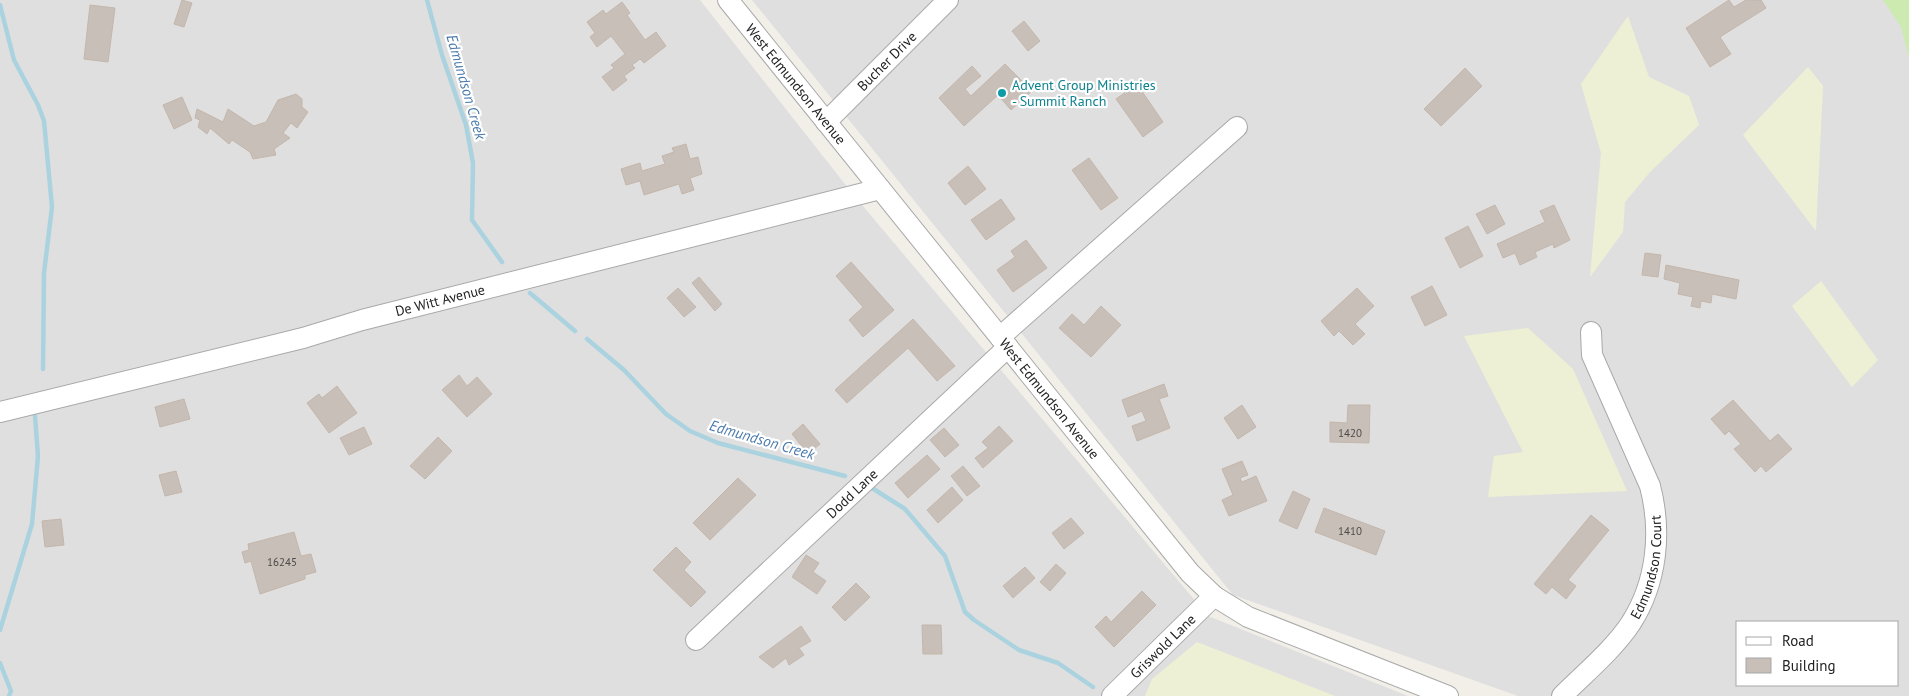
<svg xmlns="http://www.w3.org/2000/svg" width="1909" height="696" font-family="'PT Sans',sans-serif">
<rect width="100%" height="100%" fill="#f2efe9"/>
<path fill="#e0dfdf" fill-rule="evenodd" d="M0 0H700L852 193 1208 616 1408 696H0Z
M752 0H1884L1904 29 1909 52V696H1518L1233 595ZM1738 622H1898V685H1738Z"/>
<path fill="#eef0d5" d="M1628 16 1649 77 1689 96 1699 125 1650 172 1625 202 1623 232 1590 277 1601 153 1581 84Z
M1808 67 1823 86 1816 231 1743 135Z
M1821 281 1878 360 1852 387 1792 306Z
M1528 328 1573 369 1627 491 1488 497 1494 456 1523 452 1464 336Z
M1197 642 1335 696H1145L1152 679Z"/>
<path fill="#cdebb0" d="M1883 0H1909V58L1901 27Z"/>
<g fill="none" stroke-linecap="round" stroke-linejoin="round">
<path stroke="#aad3df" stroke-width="4.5" d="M427 0 442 55 466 125 473 163 472 220 502 262
M0 5 14 60 38 105 44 121 52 207 44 273 43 369
M530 293 575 331
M587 339 624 370 666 414 690 431 718 443 845 476
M872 488 905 509 945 556 965 612 974 620 1019 650 1058 663 1093 687
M0 630 32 524 38 456 35 416
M0 663 11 691 9 696"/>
</g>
<path fill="#c7bfb8" stroke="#c4b6ab" d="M182 0 192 3 184 27 174 24Z
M1729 0 1734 7 1746 0H1761L1766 8 1720 37 1731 54 1710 67 1686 28Z
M622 2 630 13 627 15 645 40 656 32 666 46 644 63 640 59 632 65 635 68 624 76 627 80 613 91 602 77 614 68 611 65 625 54 611 36 597 47 590 37 595 33 587 22 603 10 606 14Z
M90 5 115 8 108 62 84 59Z
M1024 21 1040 41 1028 51 1012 31Z
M1005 64 1032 91 1011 110 998 95 964 126 939 98 972 66 981 76 965 89 971 96Z
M1465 68 1482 86 1441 126 1424 109Z
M1137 84 1163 122 1143 137 1116 99Z
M296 94 302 99V107L308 112 297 128 291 123 283 133 290 138 274 149 276 155 253 159 250 152 232 140 229 144 210 128 207 134 198 127 200 120 195 118 197 109 223 122 228 109 254 126 266 122 278 100Z
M182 97 192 120 174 129 163 105Z
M686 144 690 159 698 157 702 174 690 178 694 190 682 194 679 184 644 195 640 181 626 185 621 169 640 163 642 171 665 164 662 156 674 152 672 148Z
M1089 158 1118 198 1101 210 1072 170Z
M968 166 986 189 965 205 948 183Z
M1001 199 1015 219 986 240 971 220Z
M1495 205 1505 224 1487 234 1476 214Z
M1554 205 1570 240 1554 248 1553 244 1535 252 1537 257 1520 265 1515 253 1503 258 1497 244 1545 222 1540 211Z
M1468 226 1483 256 1460 268 1445 238Z
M1026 240 1047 268 1013 292 997 270 1015 257 1011 251Z
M1645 253 1661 255 1658 277 1642 275Z
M851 262 894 310 863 337 849 320 863 307 836 276Z
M1666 265 1739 280 1736 299 1712 294 1711 303 1701 301 1700 308 1691 306 1693 297 1678 294 1680 283 1664 279Z
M699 277 722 304 715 311 692 283Z
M1432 286 1447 315 1425 326 1411 297Z
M678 288 696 307 684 317 667 298Z
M1357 288 1374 306 1355 324 1365 334 1353 345 1339 331 1334 336 1321 321Z
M1101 306 1121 325 1091 357 1059 328 1072 314 1084 325Z
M913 319 955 366 937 381 908 348 847 403 835 390Z
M459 375 467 386 477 377 492 394 467 417 442 390Z
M1164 384 1168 396 1159 399 1170 428 1137 441 1132 426 1146 421 1142 411 1128 417 1122 400Z
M337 386 357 413 329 433 307 403 319 394 322 398Z
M184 399 190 419 160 427 155 407Z
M1733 400 1770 441 1778 434 1792 449 1766 472 1761 466 1755 472 1734 449 1741 444 1729 431 1725 435 1711 419Z
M1242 405 1256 427 1238 439 1224 418Z
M1348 405H1370L1369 443 1330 442V422L1347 423Z
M803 424 820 444 808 454 792 434Z
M999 426 1013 441 983 468 975 458 988 448 982 442Z
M364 427 372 444 349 455 340 438Z
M944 428 959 445 945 457 930 440Z
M438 437 452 451 425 479 410 466Z
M927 455 940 469 908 498 895 483Z
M1242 461 1248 475 1240 478 1242 482 1256 476 1267 501 1229 516 1222 500 1233 495 1222 469Z
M963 466 980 486 967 496 951 476Z
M176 471 182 492 165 496 159 475Z
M738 478 756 495 710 540 693 523Z
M952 487 963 500 938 523 927 510Z
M1293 491 1310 499 1297 529 1279 521Z
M1324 508 1385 531 1376 555 1315 532Z
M1591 515 1609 530 1568 580 1576 586 1566 599 1552 587 1546 594 1534 584Z
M1071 518 1084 533 1064 549 1052 533Z
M61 519 64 545 45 547 42 521Z
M294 532 301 556 311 554 316 572 305 575V579L260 594 251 561 245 563 242 552 249 550 248 544Z
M676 547 691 562 684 570 706 592 691 607 653 570Z
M806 555 819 563 813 572 826 581 817 594 792 577Z
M1056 564 1066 573 1050 591 1040 582Z
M1025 567 1035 578 1013 598 1003 586Z
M856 583 870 597 845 621 832 607Z
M1142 591 1156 605 1114 647 1095 627 1106 616 1111 622Z
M922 625H941L942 654H923Z
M801 626 811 641 799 648 804 655 789 665 786 658 773 668 759 657Z"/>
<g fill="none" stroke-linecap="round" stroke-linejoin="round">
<g stroke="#a9a9a9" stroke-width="22">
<g id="minor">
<path id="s1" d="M728 0 1190 573 1214 596 1248 617 1448 696"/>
<path id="s2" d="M826 122 948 0"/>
<path d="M1000 337 1237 127"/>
<path id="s3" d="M0 412 303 338 362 320 880 189"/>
<path id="s4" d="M696 640 1008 347"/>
<path id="s5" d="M1112 696 1214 596"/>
<path id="s6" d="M1562 696C1585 673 1613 650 1631 623 1657 582 1662 532 1650 486L1592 355 1591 332"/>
</g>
</g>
<use href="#minor" stroke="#fff" stroke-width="20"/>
</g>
<circle fill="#0f9aa8" stroke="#fff" stroke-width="2" cx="1002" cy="93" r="5"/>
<g text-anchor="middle" stroke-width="4.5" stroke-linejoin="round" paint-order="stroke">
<g font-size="11" fill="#4b4948">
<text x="1350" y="437">1420</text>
<text x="1350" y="535">1410</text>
<text x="282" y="566">16245</text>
</g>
<g font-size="14" fill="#222" stroke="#fff">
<text dy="5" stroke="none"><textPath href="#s2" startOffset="86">Bucher Drive</textPath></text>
<text dy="5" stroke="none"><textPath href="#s1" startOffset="108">West Edmundson Avenue</textPath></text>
<text dy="5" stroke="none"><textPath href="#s3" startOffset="454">De Witt Avenue</textPath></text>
<text dy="5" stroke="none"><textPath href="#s1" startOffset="512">West Edmundson Avenue</textPath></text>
<text dy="5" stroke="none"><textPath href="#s4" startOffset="214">Dodd Lane</textPath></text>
<text dy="5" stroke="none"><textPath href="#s6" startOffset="160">Edmundson Court</textPath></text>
<text dy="5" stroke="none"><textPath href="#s5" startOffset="71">Griswold Lane</textPath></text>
</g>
<g font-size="14" fill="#0d838f" stroke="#fff" text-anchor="start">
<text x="1012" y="90">Advent Group Ministries<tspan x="1012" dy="16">- Summit Ranch</tspan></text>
</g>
<g font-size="15" font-style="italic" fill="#4a7aab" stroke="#fff">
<text transform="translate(466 87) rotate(74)" y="5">Edmundson Creek</text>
<text transform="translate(762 440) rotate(16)" y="5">Edmundson Creek</text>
</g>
</g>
<rect x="1736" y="621" width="162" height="65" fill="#ffffff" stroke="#a7a7a7"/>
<rect x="1746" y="637" width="25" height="8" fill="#ffffff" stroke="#a7a7a7"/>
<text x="1782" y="646" font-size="15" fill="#222222">Road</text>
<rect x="1746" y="658" width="25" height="15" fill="#c7bfb8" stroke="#a7a7a7"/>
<text x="1782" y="671" font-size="15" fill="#222222">Building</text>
</svg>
